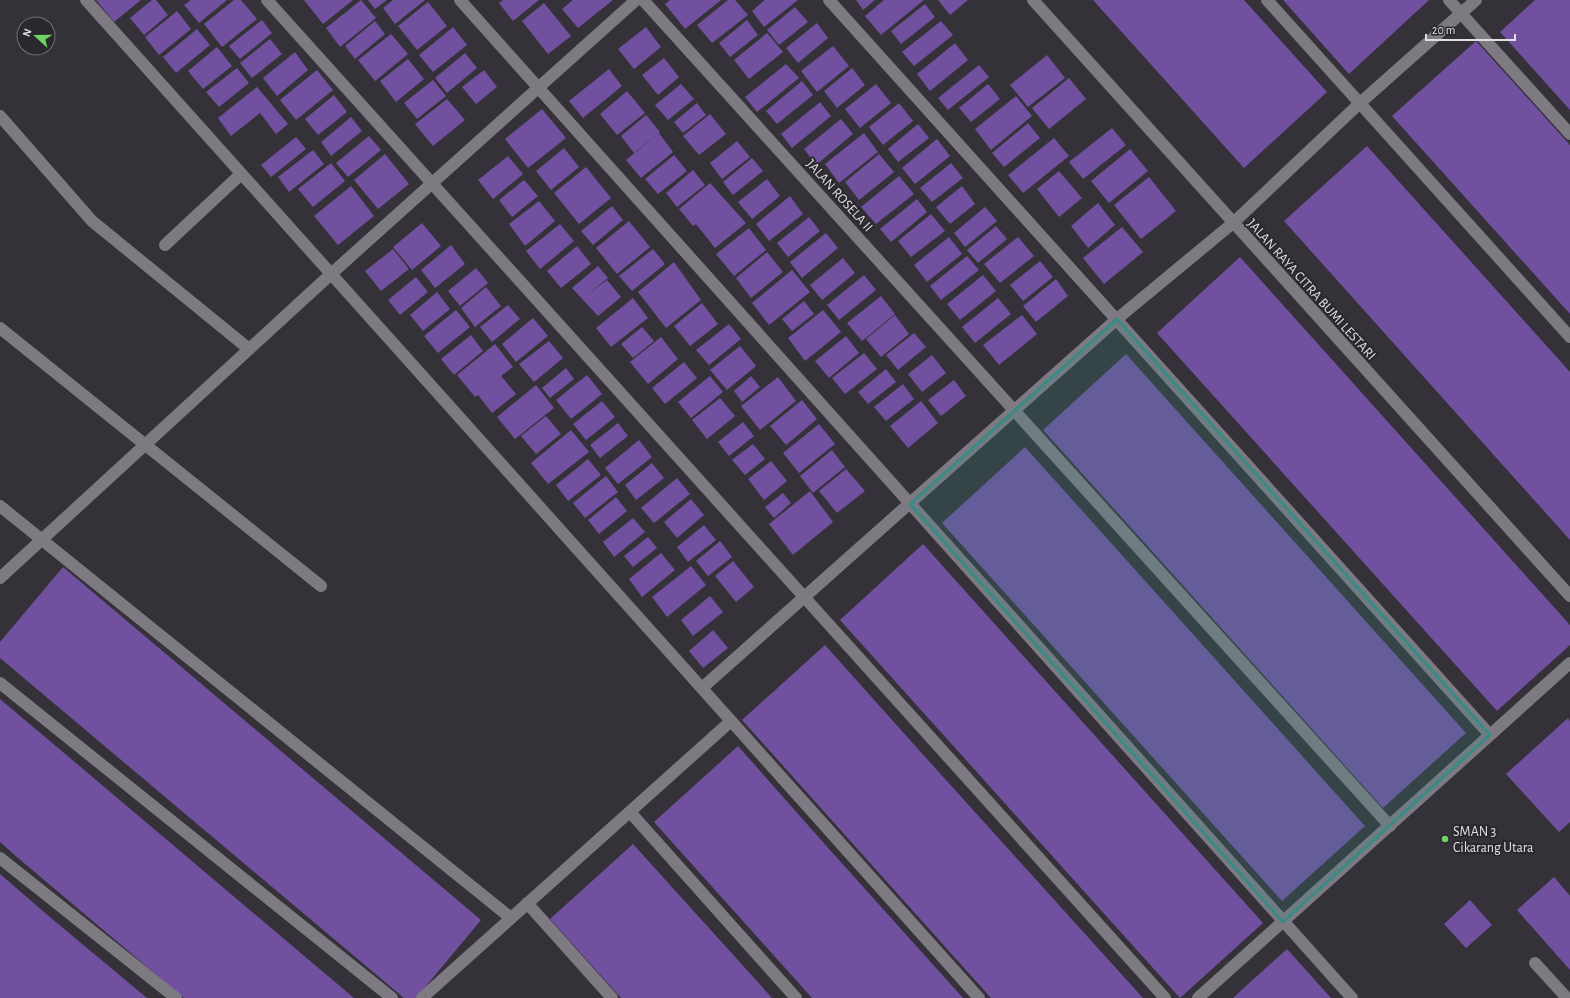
<svg xmlns="http://www.w3.org/2000/svg" width="1570" height="998" font-family="'Alegreya Sans',sans-serif">
<rect width="100%" height="100%" fill="#343238"/>
<path fill="#71509f" d="M96 0H141L114 22Z
M152 0H156L168 15 144 35 130 18Z
M191 0H227L199 23 184 5Z
M234 0H241L257 19 222 47 204 24Z
M304 0H353L323 24Z
M361 0 376 18 340 47 326 28Z
M368 0H387L375 9Z
M393 0H425L395 24 383 8Z
M503 0H539L513 21 499 3Z
M573 0H613L578 28 562 9Z
M670 0H721L685 29 665 4Z
M728 0H735L748 15 712 43 697 25Z
M765 0H798L764 27 752 11Z
M856 0H875L863 10Z
M884 0H924L881 35 865 16Z
M938 0H968L950 15Z
M1093 0H1244L1327 92 1244 168Z
M1283 0H1429L1349 74Z
M1535 0H1570V110L1500 32Z
M428 2 447 26 417 50 398 26Z
M544 3 571 36 548 54 522 21Z
M925 4 935 17 901 44 891 31Z
M795 7 808 22 779 45 767 30Z
M177 11 191 29 159 55 145 37Z
M262 20 272 33 240 59 229 46Z
M747 20 758 35 730 57 719 43Z
M375 21 385 34 355 59 345 46Z
M941 21 953 35 914 66 902 52Z
M817 23 828 38 798 63 786 48Z
M453 27 467 45 433 72 419 55Z
M646 27 661 47 634 69 618 49Z
M197 29 210 45 176 73 163 57Z
M767 33 783 52 749 79 734 60Z
M391 34 408 54 375 81 358 60Z
M270 39 282 54 252 78 240 63Z
M1476 41 1570 145V314L1392 116Z
M955 43 968 60 930 91 917 74Z
M833 46 849 66 817 92 801 71Z
M217 47 232 66 203 89 188 71Z
M295 52 308 70 277 96 263 78Z
M465 53 477 68 447 93 435 78Z
M1047 55 1065 78 1028 107 1010 85Z
M664 58 679 77 658 95 642 75Z
M408 59 424 79 396 102 380 81Z
M786 64 799 78 757 112 745 97Z
M979 65 989 77 948 110 938 98Z
M237 68 249 83 219 107 206 92Z
M852 68 865 85 837 108 824 91Z
M609 69 622 86 583 118 569 101Z
M317 70 333 90 296 120 280 100Z
M484 70 497 87 476 104 462 87Z
M1069 78 1086 99 1049 129 1032 108Z
M433 80 446 96 417 119 404 103Z
M802 81 813 95 777 124 766 111Z
M681 84 694 99 668 120 655 105Z
M876 84 891 103 860 128 845 109Z
M988 84 1000 99 971 122 959 108Z
M257 87 288 124 276 134 260 113 231 136 218 118Z
M627 91 645 113 617 135 600 114Z
M334 95 347 112 318 135 305 119Z
M1016 96 1032 116 991 150 975 129Z
M447 99 465 120 433 146 415 124Z
M820 102 831 116 792 148 781 134Z
M697 103 706 115 683 133 674 122Z
M899 103 913 121 883 145 869 127Z
M542 109 566 138 528 168 505 139Z
M710 114 726 134 699 155 683 136Z
M646 115 660 132 634 153 621 136Z
M351 117 362 131 331 156 321 142Z
M841 119 853 134 816 165 804 149Z
M1028 123 1040 138 1004 167 992 153Z
M918 124 929 138 898 162 888 149Z
M1112 128 1126 145 1083 179 1069 162Z
M659 133 673 152 641 178 626 160Z
M864 133 878 152 839 183 825 164Z
M369 136 381 150 348 177 336 163Z
M296 137 306 149 271 177 261 165Z
M1054 138 1069 156 1023 193 1008 175Z
M937 139 950 156 915 184 902 168Z
M737 141 750 157 722 179 710 163Z
M1367 146 1570 372V540L1284 221Z
M564 148 579 167 551 190 536 171Z
M1130 149 1148 171 1109 203 1091 181Z
M313 150 324 164 289 192 278 177Z
M385 154 409 184 378 209 354 180Z
M879 154 894 172 859 200 845 182Z
M674 155 687 171 658 194 645 179Z
M508 156 523 174 493 199 478 180Z
M752 158 763 171 733 195 723 182Z
M331 163 345 181 313 207 298 189Z
M951 163 963 178 932 202 920 188Z
M586 167 611 198 579 224 554 193Z
M693 170 705 185 677 207 666 193Z
M1059 171 1082 198 1059 217 1037 189Z
M899 176 914 194 876 224 861 207Z
M1149 177 1176 211 1141 239 1114 205Z
M767 179 780 196 752 219 738 202Z
M524 180 538 196 512 217 499 200Z
M710 183 746 223 715 248 696 224 693 226 679 209Z
M351 186 374 216 338 245 314 216Z
M962 186 975 204 950 224 936 207Z
M790 196 803 214 769 241 756 224Z
M917 199 927 212 891 242 880 229Z
M539 201 555 221 525 246 509 224Z
M1098 203 1115 225 1088 248 1071 226Z
M612 206 623 220 593 245 581 231Z
M985 207 997 221 965 247 954 233Z
M931 214 945 231 911 257 898 241Z
M809 217 820 231 788 257 777 243Z
M629 221 650 247 617 274 596 248Z
M422 223 441 246 412 270 393 247Z
M560 224 574 241 540 269 526 251Z
M996 226 1007 239 978 263 967 250Z
M1122 227 1143 252 1104 284 1083 258Z
M749 228 766 250 734 276 716 254Z
M826 233 838 248 802 278 790 262Z
M949 237 962 254 927 282 914 265Z
M1018 237 1034 256 1000 283 984 264Z
M451 245 465 264 435 288 421 270Z
M577 246 591 264 561 288 547 271Z
M393 249 409 269 381 291 365 271Z
M653 249 665 264 632 291 619 276Z
M767 252 783 272 751 298 736 278Z
M967 256 979 270 941 300 930 286Z
M1240 257 1570 625V645L1497 711 1157 333Z
M843 258 855 273 822 300 810 285Z
M1040 261 1053 277 1023 301 1010 285Z
M674 262 701 300 666 328 638 292Z
M598 266 608 278 586 296 607 280 621 297 598 316 572 288Z
M476 268 488 283 460 306 448 291Z
M792 270 810 292 769 325 752 303Z
M864 275 876 290 839 320 827 305Z
M983 275 996 291 960 320 947 304Z
M416 277 428 292 400 315 388 300Z
M1056 279 1068 296 1036 322 1023 306Z
M486 287 501 306 475 327 461 308Z
M437 292 450 309 423 331 410 315Z
M881 296 895 314 862 341 847 323Z
M633 298 648 318 611 347 596 328Z
M998 298 1011 314 975 343 962 327Z
M804 301 814 314 792 331 782 319Z
M702 303 718 324 690 346 674 326Z
M508 305 520 319 492 342 480 327Z
M456 310 470 327 438 353 424 336Z
M823 310 841 332 805 361 788 338Z
M895 315 909 334 881 357 866 339Z
M1022 315 1037 334 999 365 983 345Z
M533 318 548 336 516 362 502 344Z
M729 324 741 339 709 365 696 350Z
M642 327 654 341 633 358 621 344Z
M914 333 926 347 898 370 886 355Z
M471 335 483 351 454 375 441 359Z
M846 336 859 353 829 378 815 361Z
M661 337 678 359 648 384 630 362Z
M549 341 563 358 534 382 519 364Z
M495 344 513 367 501 376 516 394 492 413 478 395 475 397 457 375Z
M740 346 756 366 727 390 710 370Z
M864 353 877 369 845 394 832 378Z
M1126 354 1466 733 1383 808 1043 430Z
M932 355 946 373 922 392 908 374Z
M684 362 697 378 665 404 652 388Z
M566 368 574 379 550 398 542 388Z
M886 369 896 382 868 404 858 392Z
M587 375 602 394 571 419 556 400Z
M710 376 723 392 691 418 678 402Z
M751 376 760 387 742 402 734 391Z
M778 377 796 401 760 430 741 406Z
M954 380 966 396 941 416 928 400Z
M903 384 914 399 886 421 874 407Z
M536 385 554 408 515 439 497 417Z
M720 398 735 416 707 439 692 420Z
M802 400 817 419 786 445 770 426Z
M602 401 615 417 586 440 573 424Z
M921 401 938 423 908 448 890 426Z
M546 416 561 434 536 454 521 436Z
M743 422 754 436 729 456 718 442Z
M618 423 628 436 600 458 590 445Z
M819 424 835 444 799 473 783 453Z
M571 430 589 452 548 484 531 463Z
M639 440 652 457 618 484 605 468Z
M753 444 765 459 745 475 732 460Z
M1025 447 1365 826 1282 901 942 523Z
M832 450 845 467 813 493 800 476Z
M588 459 601 475 568 501 556 485Z
M771 461 787 481 764 500 748 479Z
M652 463 664 478 636 500 625 485Z
M846 469 865 491 837 513 819 491Z
M606 476 618 492 585 518 573 503Z
M677 478 690 494 654 523 641 508Z
M810 491 833 522 793 555 769 524Z
M783 493 791 503 774 518 765 507Z
M616 497 627 511 599 534 588 520Z
M691 499 704 515 677 538 664 522Z
M633 518 645 532 614 557 603 542Z
M704 525 716 540 688 562 677 547Z
M648 537 657 548 633 567 624 556Z
M720 541 732 557 708 576 696 561Z
M923 544 1263 923 1180 998 840 620Z
M661 553 675 570 642 597 629 579Z
M733 561 754 587 736 602 715 576Z
M691 566 706 585 667 617 652 597Z
M63 567 481 920 416 998H404L0 658V642Z
M710 596 723 612 693 636 681 620Z
M713 630 728 648 703 668 689 651Z
M825 645 918 749 1143 998H991L879 873 742 720Z
M0 699 147 823 354 998H184L18 858 0 842Z
M1568 718 1570 721V822L1559 832 1506 774Z
M738 746 830 850 963 998H812L724 900 654 822Z
M633 844 746 969 772 998H621L550 919Z
M0 874 51 918 147 998H0Z
M1554 877 1570 896V970L1517 910Z
M1470 900 1492 925 1466 948 1444 924Z
M1287 949 1331 998H1233L1247 985Z"/>
<g fill="none" stroke-linecap="round" stroke-linejoin="round">
<path stroke="#7d7a81" stroke-width="12" d="M86 0 979 998
M267 0 1165 998
M460 0 1352 998
M643 0 1390 826
M829 0 1490 735
M1033 0 1570 596
M1267 0 1570 337
M1449 0 1570 134
M0 116 92 221 249 349
M165 245 241 174
M0 328 321 586
M0 506 511 918
M0 578 331 274 636 0
M0 683 392 998
M702 688 1117 319 1233 223 1360 103 1476 0
M630 812 796 998
M0 858 176 998
M527 903 612 998
M1535 963 1567 998
M422 998 731 721
M1198 998 1570 663"/>
</g>
<path fill="#398b85" fill-opacity="0.2" stroke="#398b85" stroke-width="3" stroke-linejoin="round" d="M1117 319 1490 735 1283 922 910 504Z"/>
<circle fill="#6fd35f" stroke="#2a282e" stroke-width="1.5" cx="1445" cy="839" r="4"/>
<g text-anchor="middle" stroke-width="4" stroke-linejoin="round" paint-order="stroke">
<g font-size="14" fill="#e1dfe3" stroke="#2a282e">
<text transform="translate(840 195) rotate(48)" y="5">JALAN ROSELA II</text>
<text transform="translate(1312 289) rotate(48)" y="5">JALAN RAYA CITRA BUMI LESTARI</text>
</g>
<g font-size="14" fill="#e1dfe3" stroke="#2a282e" text-anchor="start">
<text x="1453" y="836">SMAN 3<tspan x="1453" dy="16">Cikarang Utara</tspan></text>
</g>
</g>
<g transform="translate(36 36) rotate(291)"><circle r="19" fill="#2a282e" stroke="#737176"/>
<path d="M0-3L7 15L0 10L-7 15Z" fill="#6fd35f"/>
<text y="-6" font-size="11" font-weight="bold" text-anchor="middle" fill="#e1dfe3">N</text>
</g>
<path d="M1426 34v6h89v-6" fill="none" stroke="#e1dfe3" stroke-width="2"/>
<text x="1432" y="34" font-size="12" fill="#e1dfe3" stroke="#2a282e" stroke-width="3" paint-order="stroke">20 m</text>
</svg>
